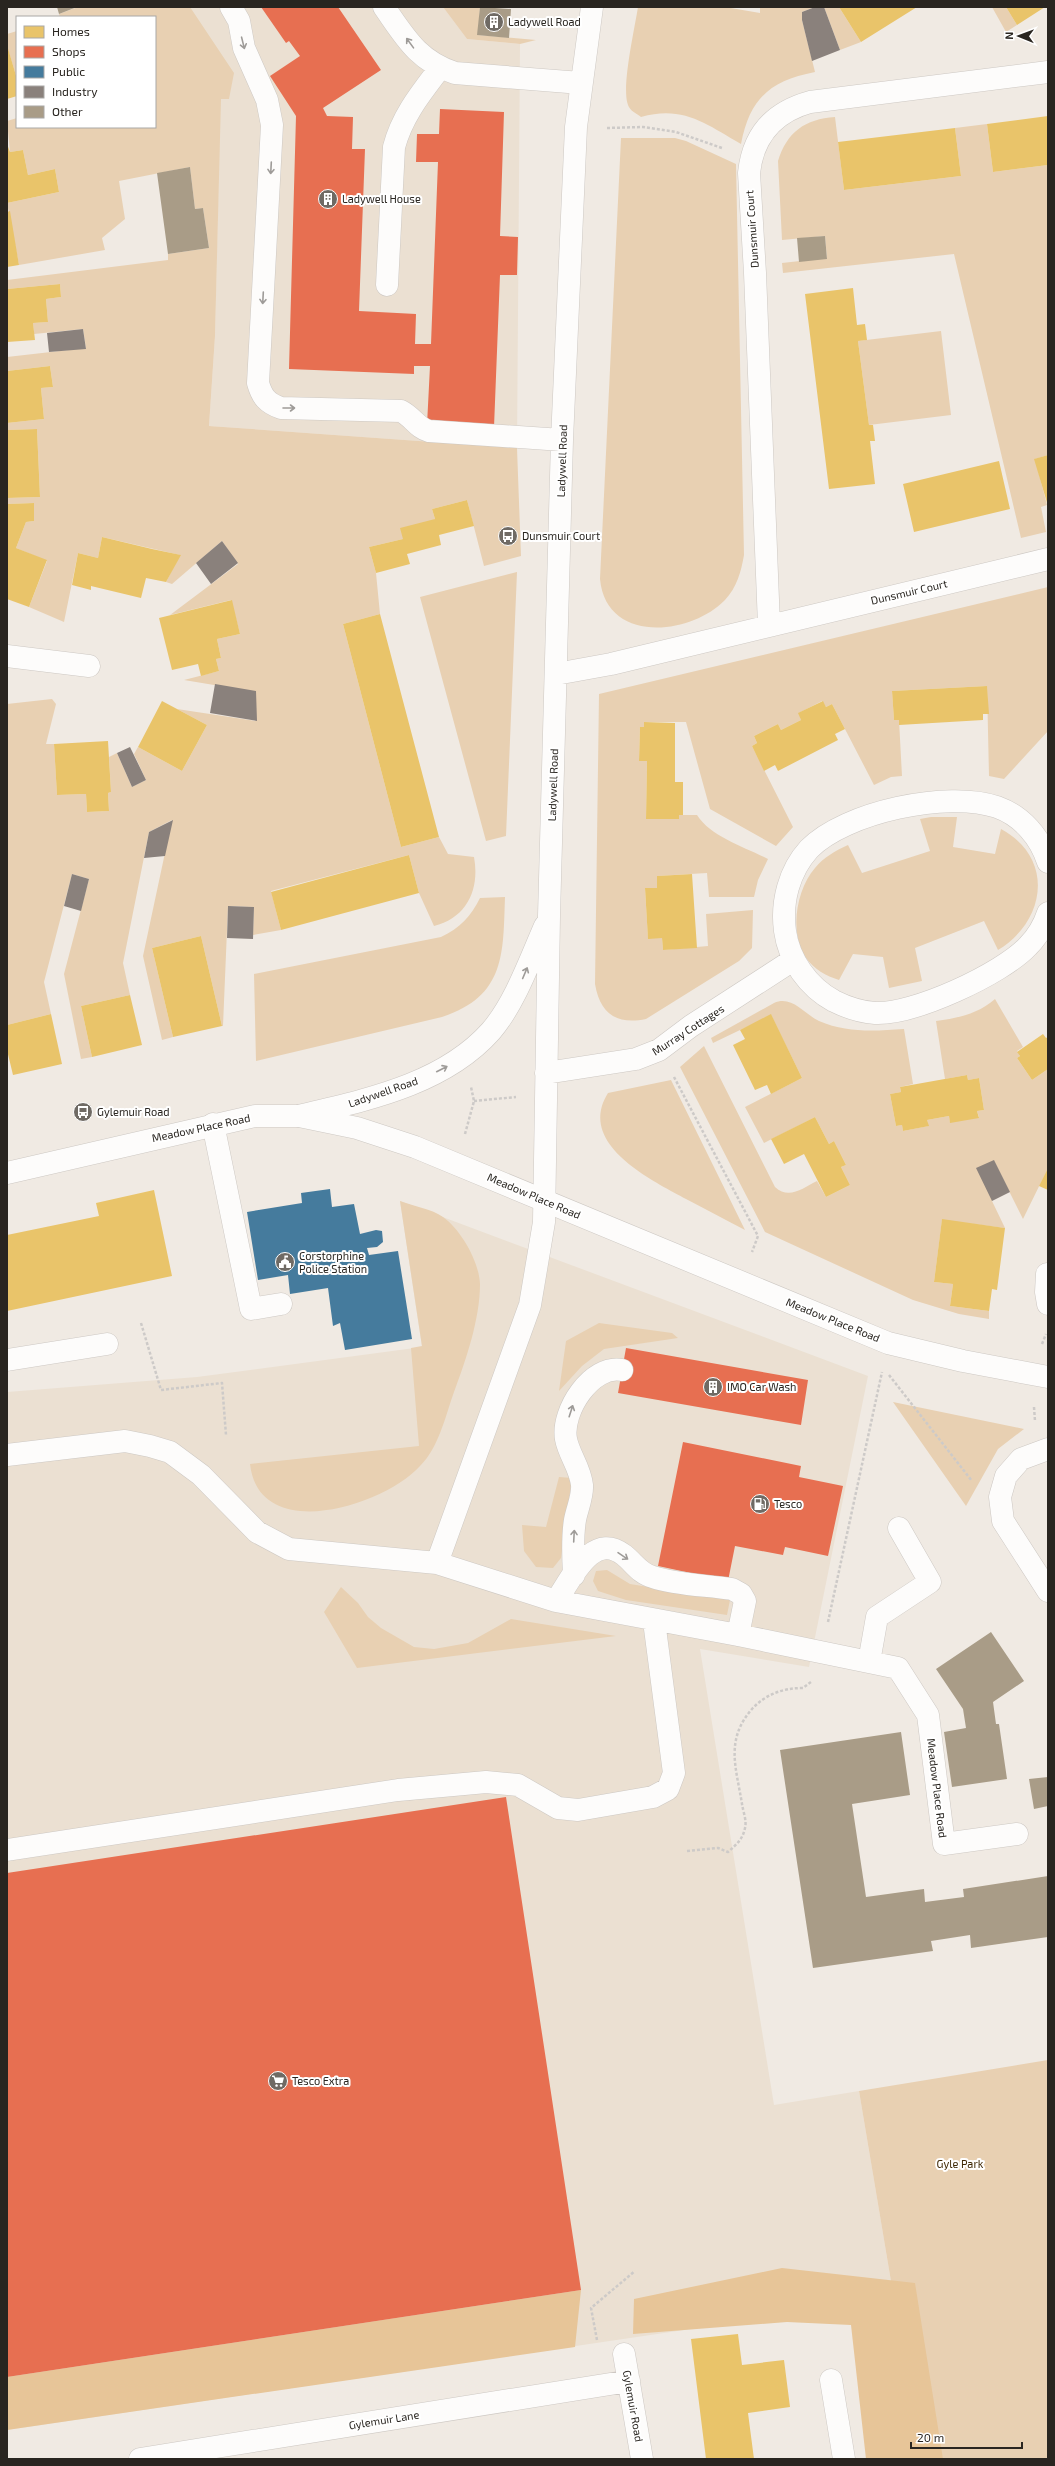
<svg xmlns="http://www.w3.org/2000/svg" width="1055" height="2466" font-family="'Exo 2',sans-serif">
<rect width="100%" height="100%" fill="#f0eae3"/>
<path fill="#ebe0d2" d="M170 7H443L467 39 520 44 517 448 209 426 215 336 219 161Z
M400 1201 868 1376 809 1667 700 1649 774 2105 859 2091 894 2299 7 2430V1392L197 1377 422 1347Z"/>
<path fill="#e8d0b2" d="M78 7H190L234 73 229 99H221L215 336 209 426 517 448 521 556 484 566 467 500 432 509 435 519 403 539 369 547 376 573 380 614 343 624 401 847 439 837 448 854 474 857C480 889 467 918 434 926L419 893 409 855 271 891 281 930 253 935 254 907 228 906 223 1026H222L201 936 152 948 173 1037 162 1040 143 956 172 820 149 832 123 963 130 995 81 1006 92 1057 81 1059 64 974 89 879 72 874 44 982 51 1014 7 1025V704L52 699 56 704 46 744H54L57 795 86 794 87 812 109 811 108 793 111 792 109 757 117 753 132 787 146 780 134 754 138 747 182 771 207 725 177 709 256 721V692L184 680 219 671 216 659 221 658 217 639 240 634 231 600 170 615 238 564 222 541 172 584 166 582 180 555 102 537 98 558 78 553 64 622 29 607 47 561 16 548 26 522 34 521V503L7 504V498L40 497 37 429 7 430V423L44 419 41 388 53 387 50 366 7 371V357L86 348 83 329 34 334 33 323 48 322 46 299 61 297 60 284 7 289V280L168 260V254L209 248 203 208 195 209 190 167 119 181 125 219 102 238 105 250 19 265 7 203 59 192 55 169 28 175 23 150 10 152 7 121 17 118V127H155V17H60L59 14Z
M443 7H480L478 35 536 40 520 44 467 39Z
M638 7H725L760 13V7H815L802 12V20L815 72C770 81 750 98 741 144 706 124 683 105 641 117 636 113 630 111 628 105 621 88 635 27 638 7Z
M824 7H839L861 42 840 50Z
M992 7H1006L1017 25 1006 32Z
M17 31V79L7 46V34Z
M835 117 844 190 961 176 955 128 987 124 993 172 1048 165V455L1035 459 1047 505 1041 507 1046 532 1021 538 954 254 783 273 782 263 827 258 825 236 782 240 778 161C787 132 805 119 835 117Z
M621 138H675L686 141 736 164 744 555C741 572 737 587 725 600 690 636 606 644 600 579Z
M941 331 951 415 869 425 858 341Z
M517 572 506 836 486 841 420 597Z
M1048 587V731L1004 779 989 776 987 686 892 691 894 720H899L902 776 891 777 874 785 832 704 826 707 822 701 799 713 801 720 781 730 778 724 754 736 757 743 752 746 793 827 776 846 710 809 686 722H644V727H640L639 760 647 761 646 818 679 819V815H697C711 837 745 847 768 859L758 880 754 897H709L707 873 657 876V888L645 889 648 938H662L663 950 708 946 706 914 753 910 752 948 739 961 646 1019C617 1025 600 1014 595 984L599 694Z
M931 817H957L953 847 995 854 1001 829C1055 858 1046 921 998 950L984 921 915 948 922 981 889 988 883 957 853 954 839 980C826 976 814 969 806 958 789 933 796 890 815 868 824 857 835 851 848 845L862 873 930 851 920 819Z
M505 897C503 953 506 996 442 1017L256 1061 254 974 441 937C460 928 471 916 480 898Z
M995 999 1023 1047 1017 1051 1020 1056 1017 1058 1032 1080 1048 1069V1168L1023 1219 994 1161 992 1201 1005 1228 942 1220 934 1282 953 1284 950 1306 989 1311V1319L959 1314 913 1300 765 1232 680 1067 704 1046 775 1187C789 1200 803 1188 817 1181L826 1197 850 1185 841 1167 846 1165 834 1141 829 1144 815 1117 764 1143 745 1107 802 1078 771 1015 713 1043 711 1038 774 1003C792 995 804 1014 819 1021 847 1033 874 1031 904 1029L913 1084 900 1087 901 1092 890 1094 896 1126 902 1125 903 1131 928 1126 927 1120 949 1116 950 1122 979 1117 977 1111 984 1110 979 1078 968 1080 967 1075 945 1079 936 1021C958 1018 978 1014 995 999Z
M671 1080 745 1230C725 1220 706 1209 686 1199 651 1180 576 1144 608 1093Z
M400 1201C413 1206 432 1209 443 1217 461 1230 479 1261 480 1284 480 1319 466 1360 454 1392 445 1417 439 1447 420 1466 384 1506 259 1545 250 1464L419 1446 411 1348 422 1346Z
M599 1323 672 1333 678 1338 604 1349 582 1366 559 1391 566 1341Z
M893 1402 1024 1429 998 1449 966 1506Z
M559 1477 572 1478 561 1558 553 1568 536 1567 524 1551 522 1525 546 1527Z
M607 1570 630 1584 730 1600 727 1615 626 1600 598 1591 593 1581 596 1571Z
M341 1587 358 1603 368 1617 381 1628 414 1647 434 1649 468 1643 511 1619 616 1636 357 1668 324 1612Z
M1048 2060V2459H924L894 2299 859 2091Z"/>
<path fill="#e7c598" d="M782 2268 915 2283 943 2459H866L851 2325 787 2322 633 2334 634 2299Z
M581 2290 575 2347 7 2430V2377Z"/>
<path fill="#e9c46a" d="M839 7H917L861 42Z
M1006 7H1045L1017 25Z
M7 45 17 79V96L7 99Z
M1048 116V165L993 172 987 124Z
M955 128 961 176 844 190 838 142Z
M7 144 10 152 23 150 28 175 55 169 59 192 7 203Z
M10 211 19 265 7 267V212Z
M60 284 61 297 46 299 48 322 33 323 35 340 7 342V289Z
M853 288 857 325 865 324 867 340 858 341 869 425H873L875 441H870L875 484 829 489 805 294Z
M50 366 53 387 41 388 44 419 7 423V371Z
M37 429 40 497 7 498V430Z
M1048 455V506L1034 459Z
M999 461 1010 509 914 532 903 484Z
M467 500 474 526 439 535 441 545 407 554 410 564 376 573 369 547 403 539 400 528 435 519 432 509Z
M34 503V521L26 522 16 548 47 560 29 607 7 599V504Z
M102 537 152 549 181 555 166 582 146 578 141 598 91 586V590L72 585 78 553 98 558Z
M232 600 240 634 217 639 221 658 216 659 219 671 201 676 198 664 172 670 159 618Z
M380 614 439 837 401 847 343 624Z
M987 686 989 714H983V720L899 725V720H894L892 691Z
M162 701 207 725 182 771 138 747Z
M823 701 826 707 832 704 845 729 835 734 838 740 778 771 775 765 764 771 752 746 757 743 754 736 778 724 781 730 801 720 798 713Z
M644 722 675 723V782H683V815H679V819H646L647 761H639L640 727H644Z
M108 741 111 792 108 793 109 811 87 812 86 794 57 795 54 744Z
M409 855 419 893 281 930 271 892Z
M692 874 697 948 663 950 662 938 648 939 645 888H657V876Z
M201 936 222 1026 173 1037 152 948Z
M130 995 142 1045 92 1057 81 1006Z
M51 1014 62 1064 13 1075 7 1050V1025Z
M771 1014 802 1078 771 1094 767 1085 755 1090 733 1045 745 1039 740 1030Z
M1043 1034 1046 1038 1048 1037V1069L1032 1080 1017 1058 1020 1056 1017 1052Z
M967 1075 968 1080 979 1078 984 1110 977 1111 979 1118 950 1123 949 1116 927 1120 929 1126 903 1131 902 1125 896 1126 890 1094 901 1092 900 1087Z
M815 1117 829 1144 834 1141 846 1165 841 1167 850 1185 826 1197 804 1154 784 1164 771 1139Z
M1048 1168V1190L1039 1186Z
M154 1190 172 1276 7 1311V1235L99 1216 96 1203Z
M942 1219 1005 1228 997 1290 992 1289 989 1311 950 1306 953 1284 934 1282Z
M738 2334 742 2365 784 2360 790 2407 748 2413 754 2459H706L691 2339Z"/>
<path fill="#e76f51" d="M261 7H338L381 70 323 108 327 116 353 117 352 149H365L359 311 416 314 415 344H431L438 162H416L417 134H439L440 109 504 112 500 236 518 237 517 275H500L494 427 427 425 430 366H414V374L289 369 296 116 270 76 300 56 289 41 286 43Z
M626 1348 808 1380 801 1425 618 1393Z
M683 1442 801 1466 799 1477 843 1486 828 1556 785 1547 783 1555 735 1546 728 1581 658 1566Z
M506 1797 581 2290 7 2377V1873Z"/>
<path fill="#457b9d" d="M330 1189 332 1207 354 1204 360 1234 376 1230 382 1231 383 1242 377 1247 367 1248 369 1255 398 1251 412 1339 345 1350 340 1323 333 1326 328 1288 290 1294 288 1275 258 1280 247 1212 302 1203 301 1193Z"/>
<path fill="#8a817c" d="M815 7H824L840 50 812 61 802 20V12Z
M83 329 86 349 49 352 47 333Z
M222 541 238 563 211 584 196 563Z
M215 684 256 691 257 721 210 713Z
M130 747 146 780 132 787 117 753Z
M173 820 165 856 144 858 149 832Z
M72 874 89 879 81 911 64 906Z
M228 906 254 907 253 939 227 938Z
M994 1160 1010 1192 992 1201 976 1168Z"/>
<path fill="#a99c87" d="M57 7H77L59 14Z
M480 7 511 9 509 38 477 35Z
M190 167 195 209 203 208 209 248 168 254 157 173Z
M825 236 827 259 799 262 797 238Z
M991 1632 1024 1681 993 1702 996 1724H999L1007 1779 952 1787 944 1732 966 1728 963 1709 936 1669Z
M901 1732 910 1795 852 1804 866 1897 924 1889 925 1902 964 1897 963 1889 1048 1876V1937L971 1948 970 1935 931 1941 933 1951 813 1968 780 1750Z
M1048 1777V1806L1034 1809 1029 1779Z"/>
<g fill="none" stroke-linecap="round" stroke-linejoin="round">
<g stroke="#cdc8c3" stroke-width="23">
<path id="minor" d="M231 7 239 21 244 48 267 100 272 125 258 383C262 397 267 403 281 408L401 411C413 417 417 428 429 431L562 440
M384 7C405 37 418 61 455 73L581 83
M387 285 394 147C402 116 421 93 440 68
M769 625 755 273 749 173C753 135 774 112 810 102L1048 72
M7 656 89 666
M556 674 611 664 1048 559
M1048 862C1040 837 1022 816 997 807 948 790 845 812 809 849 789 871 781 902 785 931 789 960 808 987 834 1001 846 1007 861 1012 875 1013 913 1015 1002 974 1028 946 1037 937 1044 925 1048 913
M546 1073 636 1059 659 1050 691 1026 793 960
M299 1116C365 1100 443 1085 491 1031 515 1003 530 960 545 926
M213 1124 251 1309 281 1304
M1047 1274 1046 1292 1048 1304
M7 1360 107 1344
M1048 1449 1021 1459 1006 1476 1000 1497 1003 1521 1048 1591
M7 1455 125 1441 150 1446 170 1452 201 1475 257 1532 289 1549 437 1563 556 1601 738 1635 898 1668 928 1715 944 1844 1017 1834
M437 1563 530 1305 544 1222 549 916 562 440 576 127 592 7
M574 1575C573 1557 572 1538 575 1520 577 1509 583 1496 582 1485 580 1467 569 1455 566 1439 561 1411 592 1364 622 1370
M556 1601C571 1580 592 1530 624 1555 634 1563 640 1574 653 1577 677 1585 706 1585 732 1589L741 1594 745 1601 738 1635
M869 1662 877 1617 930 1582 899 1528
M7 1850 398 1790 486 1782 518 1785 558 1808 578 1810 653 1797 668 1789 674 1773 654 1621
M624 2354 642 2459
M831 2380 844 2459
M140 2459 629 2381"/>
</g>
<g stroke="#cdc8c3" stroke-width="23">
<path id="major" d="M7 1173 255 1116H299L357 1128 415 1147 888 1343 963 1361 1048 1377"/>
</g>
<path stroke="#cdcac8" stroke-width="2.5" stroke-dasharray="3 2" stroke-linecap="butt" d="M607 128 643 127 676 132 722 148
M674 1077 758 1236 752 1252
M474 1101 516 1097
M465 1134 474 1101 471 1087
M141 1323 161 1390 222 1383 226 1435
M1042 1344 1046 1334
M889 1375 972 1481
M1034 1407 1035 1421
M828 1622 882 1372
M687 1851 718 1848 728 1852C736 1845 743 1839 745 1828 747 1821 743 1811 742 1804 736 1767 725 1740 752 1709 766 1694 783 1688 803 1688L811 1682
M597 2340 591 2308 635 2271"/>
<use href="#minor" stroke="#fdfcfb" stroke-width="22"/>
<use href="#major" stroke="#fdfcfb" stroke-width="22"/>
</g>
<defs><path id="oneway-shaft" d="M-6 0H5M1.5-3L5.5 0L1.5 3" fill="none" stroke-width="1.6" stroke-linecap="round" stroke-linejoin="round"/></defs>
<g stroke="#9e9b98">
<use href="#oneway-shaft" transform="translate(243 43) rotate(76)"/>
<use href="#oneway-shaft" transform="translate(410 43) rotate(-126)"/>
<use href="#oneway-shaft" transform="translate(271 168) rotate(93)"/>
<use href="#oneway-shaft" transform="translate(263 298) rotate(93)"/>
<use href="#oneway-shaft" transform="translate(289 408)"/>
<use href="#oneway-shaft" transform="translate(525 973) rotate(-67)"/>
<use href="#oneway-shaft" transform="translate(442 1069) rotate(-27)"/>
<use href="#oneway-shaft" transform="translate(571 1411) rotate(-72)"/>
<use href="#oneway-shaft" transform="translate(574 1536) rotate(-87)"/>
<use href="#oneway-shaft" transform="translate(623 1556) rotate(34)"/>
</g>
<defs>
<g id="building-disc" transform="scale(1)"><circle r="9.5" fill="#6f6a64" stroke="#fff"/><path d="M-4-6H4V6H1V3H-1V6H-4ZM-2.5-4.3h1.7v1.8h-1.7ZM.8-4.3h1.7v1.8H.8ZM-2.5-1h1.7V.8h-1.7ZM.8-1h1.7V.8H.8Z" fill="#fff"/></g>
<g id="bus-disc" transform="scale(1)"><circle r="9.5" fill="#6f6a64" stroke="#fff"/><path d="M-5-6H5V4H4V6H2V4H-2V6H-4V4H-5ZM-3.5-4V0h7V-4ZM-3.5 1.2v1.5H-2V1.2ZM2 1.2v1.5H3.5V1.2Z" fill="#fff"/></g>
<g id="civic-disc" transform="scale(1)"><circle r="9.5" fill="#6f6a64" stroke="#fff"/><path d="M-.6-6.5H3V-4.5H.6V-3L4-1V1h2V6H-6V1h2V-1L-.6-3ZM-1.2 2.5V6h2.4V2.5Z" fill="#fff"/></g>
<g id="fuel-disc" transform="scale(1)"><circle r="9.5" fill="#6f6a64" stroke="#fff"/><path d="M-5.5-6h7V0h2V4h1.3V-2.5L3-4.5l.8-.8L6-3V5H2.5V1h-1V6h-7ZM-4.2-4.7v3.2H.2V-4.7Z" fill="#fff"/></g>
<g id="supermarket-disc" transform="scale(1)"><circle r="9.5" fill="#6f6a64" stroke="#fff"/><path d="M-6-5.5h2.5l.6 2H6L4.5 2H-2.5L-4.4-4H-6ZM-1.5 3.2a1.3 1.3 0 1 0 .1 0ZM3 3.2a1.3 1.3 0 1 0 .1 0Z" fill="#fff"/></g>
</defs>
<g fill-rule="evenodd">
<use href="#building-disc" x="494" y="22"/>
<use href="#building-disc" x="328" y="199"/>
<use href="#bus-disc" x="508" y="536"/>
<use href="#bus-disc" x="83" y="1112"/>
<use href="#civic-disc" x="285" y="1262"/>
<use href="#building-disc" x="713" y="1387"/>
<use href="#fuel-disc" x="760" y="1504"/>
<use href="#supermarket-disc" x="278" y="2081"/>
</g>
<g text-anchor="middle" stroke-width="4" stroke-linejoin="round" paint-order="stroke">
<g font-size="11" fill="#292520" stroke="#fff" text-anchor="start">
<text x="508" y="26">Ladywell Road</text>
<text x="342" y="203">Ladywell House</text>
<text x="522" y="540">Dunsmuir Court</text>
<text x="97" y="1116">Gylemuir Road</text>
<text x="299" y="1260">Corstorphine<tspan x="299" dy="13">Police Station</tspan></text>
<text x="727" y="1391">IMO Car Wash</text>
<text x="774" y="1508">Tesco</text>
<text x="292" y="2085">Tesco Extra</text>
</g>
<g font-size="11" fill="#292520" stroke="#fff">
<text transform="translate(752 229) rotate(-94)" y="4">Dunsmuir Court</text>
<text transform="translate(562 461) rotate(-88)" y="4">Ladywell Road</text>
<text transform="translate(909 592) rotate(-13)" y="4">Dunsmuir Court</text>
<text transform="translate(553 785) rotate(-88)" y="4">Ladywell Road</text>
<text transform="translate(688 1030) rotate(-33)" y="4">Murray Cottages</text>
<text transform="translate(383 1092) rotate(-19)" y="4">Ladywell Road</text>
<text transform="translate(201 1128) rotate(-12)" y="4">Meadow Place Road</text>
<text transform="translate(534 1196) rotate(23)" y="4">Meadow Place Road</text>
<text transform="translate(833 1320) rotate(22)" y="4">Meadow Place Road</text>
<text transform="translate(937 1788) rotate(83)" y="4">Meadow Place Road</text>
<text transform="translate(633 2406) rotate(80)" y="4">Gylemuir Road</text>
<text transform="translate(384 2420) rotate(-9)" y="4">Gylemuir Lane</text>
</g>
<g font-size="11" fill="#3f2805" stroke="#fff">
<text x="960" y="2168">Gyle Park</text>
</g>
</g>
<rect width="1055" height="2466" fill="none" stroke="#292520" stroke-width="16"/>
<rect x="16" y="16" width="140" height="112" fill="#ffffff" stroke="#a9a8a6"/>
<rect x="24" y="26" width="20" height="12" fill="#e9c46a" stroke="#a9a8a6"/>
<text x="52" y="36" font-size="12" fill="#292520">Homes</text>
<rect x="24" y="46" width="20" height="12" fill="#e76f51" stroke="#a9a8a6"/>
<text x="52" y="56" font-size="12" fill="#292520">Shops</text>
<rect x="24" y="66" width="20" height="12" fill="#457b9d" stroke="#a9a8a6"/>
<text x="52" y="76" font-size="12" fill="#292520">Public</text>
<rect x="24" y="86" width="20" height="12" fill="#8a817c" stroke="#a9a8a6"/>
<text x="52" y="96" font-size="12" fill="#292520">Industry</text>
<rect x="24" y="106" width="20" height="12" fill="#a99c87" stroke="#a9a8a6"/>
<text x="52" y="116" font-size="12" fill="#292520">Other</text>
<g transform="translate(1019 36) rotate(271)" stroke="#ffffff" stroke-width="3" paint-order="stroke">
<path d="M0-3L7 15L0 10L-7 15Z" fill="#292520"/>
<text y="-6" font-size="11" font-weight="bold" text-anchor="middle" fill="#292520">N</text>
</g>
<path d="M911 2442v6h111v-6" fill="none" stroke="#292520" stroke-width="2"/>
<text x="917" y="2442" font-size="12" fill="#292520" stroke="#ffffff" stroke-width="3" paint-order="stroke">20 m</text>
</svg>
